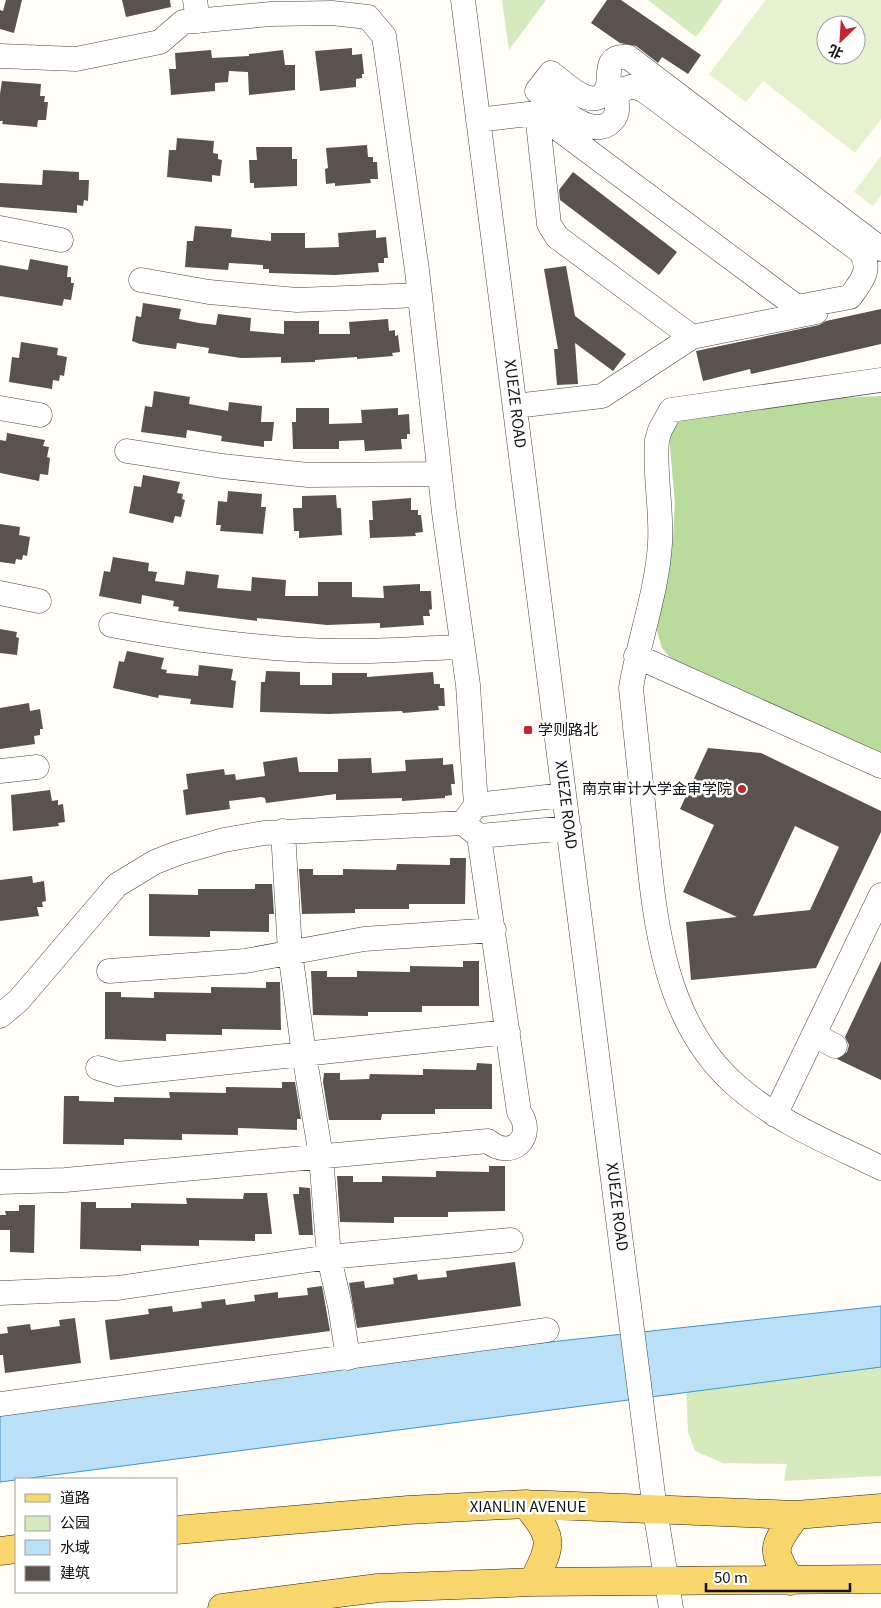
<svg xmlns="http://www.w3.org/2000/svg" width="881" height="1608" font-family="Georgia,'Noto Sans SC',serif">
<rect width="100%" height="100%" fill="#fffdf5"/>
<path fill="#d5ebbd" d="M502 0H546L509 50Z
M648 0H723L696 37Z
M881 1366V1476L784 1481 787 1464 723 1463 695 1451 688 1432 686 1386Z"/>
<path fill="#b9dc9c" d="M881 396V753L672 660 662 648 657 631 673 537 675 503 669 436 673 427 685 418 793 400Z"/>
<path fill="#e6f2cf" fill-rule="evenodd" d="M766 0H881V119L855 153 763 81 746 102 709 74ZM826 25H856V55H826Z
M881 156V195L873 206 854 192Z"/>
<path fill="#b9e0f7" stroke="#3f96cf" d="M881 1306V1367L0 1482V1408L127 1388Z"/>
<path fill="#5a524d" fill-rule="evenodd" d="M6 0H22L14 33 0 29V10L3 11Z
M122 0H170L171 7 126 17Z
M607 0H621L701 55 688 74 662 57 658 63 636 46 620 43 591 23Z
M352 48V55L362 54 364 74H362V78L356 79V87L320 91 315 51Z
M211 50 212 58 249 56V54L283 50 285 65H295V90L249 95 248 72 229 71 228 82 215 83V91L171 95 169 69H176L175 53Z
M2 81 41 84 40 96H45L44 102H48L46 120H38L37 127 2 124 3 121H0V94Z
M177 138 214 141 213 153 218 154V159L222 160 220 176 212 175V182L167 177 169 150H176Z
M367 145 368 157H373V162H377L378 179H370L371 183 335 186V183L326 184 325 169 328 168 326 148Z
M256 147H292V159H297V186L254 188V183H250L249 160H257Z
M43 170 79 172V180H89L88 201 84 200 83 206 77 205V213L0 207V183L42 185Z
M573 172 677 252 659 275 560 200 559 190Z
M195 226 232 229 231 237 271 241V233H305V248L339 247 338 233 376 230V238L386 237 388 258H384V263H378L379 272 335 275 269 273V269H263V265L229 263 228 270 185 267 187 241H193Z
M30 259 68 266 67 277H71V283H74L71 300 64 299 62 306 0 296V265L28 270Z
M566 266 575 316 626 354 613 371 575 343 578 384 557 385 554 349H558L544 269Z
M143 303 181 309 179 319 199 323 216 325 218 314 251 318 250 331 284 334V321H319V334H350L349 322 388 319 389 331 395 330V336L398 335 400 352 392 353 393 356 357 359V357L315 360V362L281 363V357L241 358 208 353 209 348 177 343 176 349 140 344 132 341 136 316 141 317Z
M881 309V344L751 374 750 369 703 381 696 351 819 325 826 321Z
M21 342 58 348 57 355 67 357 64 376 60 375 59 381 53 380 52 389 9 382 12 357 19 358Z
M154 391 190 397 189 404 228 411 229 402 262 406 261 422H274L272 441H264V447L221 441 222 436 187 430 186 438 141 432 145 406 152 407Z
M296 408H329V424L362 423 361 410 398 408V415L409 414 410 434H407V439H401L402 449 365 451 364 440 339 441V449H293L292 422H296Z
M7 433 45 440 43 446 49 447 47 457 50 458 48 475 40 474 39 481 0 473V440L6 441Z
M143 475 180 482 177 493 183 494 182 499 185 500 181 517 175 516 173 523 129 513 134 486 141 487Z
M228 491 262 494 261 507H266L263 534 220 531 221 525H216L218 501 227 502Z
M336 495 337 508H341L342 535 299 538V531H294L293 508H302V496Z
M411 498V510H418V515H421L423 532 415 533 416 536 370 538 369 520H373L372 501Z
M0 524 20 527 19 535 30 537 27 556 23 555 22 560 16 559 15 564 0 562Z
M113 557 149 563 148 571 157 572 155 581 184 585 186 571 219 575 217 588 251 591 252 577 286 580 285 596H318V582H352V597L384 598 383 586 420 584V591H431L432 609 429 610 430 616H423L424 625 380 628V623L327 625 257 618V621L178 611 179 607 173 606 174 601 142 595 141 604 99 596 104 571 110 572Z
M0 629 17 632 16 637 19 638 17 655 0 653Z
M127 651 164 658 161 669 167 670 166 673 198 676 199 665 233 669 231 680 236 681 233 708 190 704 191 699 159 695 158 698 113 688 119 661 124 662Z
M266 671 300 672V685H332V673H367V677L433 672 434 684H440V688H444L445 706H438L439 710 403 713 402 711 329 714 260 712 261 682H265Z
M29 703 30 711 40 709 43 729H40V735L34 736 35 744 0 749V708Z
M708 748 761 753 881 811V832L816 968 691 980 686 922 737 917 683 892 714 825 680 809ZM795 826 839 847 810 910 753 916Z
M297 757 299 772H338V759L371 758 372 773 406 771 405 760 443 758V765L453 764 455 784H451L452 795 445 796V798L402 801V798L336 800V794L266 803 265 798 261 797 229 801 230 809 186 815 183 790 188 789 186 774 224 769 225 775 235 774 236 780 265 776 263 762Z
M50 790 52 801 58 800V805L63 804 65 822 58 823 59 826 13 831 11 795Z
M450 858H466L465 904H409V909H355V913L302 914 299 869H313V875H343V869L396 870 397 864 450 865Z
M32 876 33 883 44 881 46 901 42 902 43 907H37L39 916 0 921V880Z
M255 884H272L274 914H269V932L210 931V937L149 936V894L198 895V889H255Z
M463 961H479V1006H422V1012H368V1016L313 1015 311 971H327V977H357V971L410 972V966L463 967Z
M881 961V1080L837 1059 847 1052 849 1045 845 1037Z
M266 982H280L281 1030 222 1029V1035L166 1034V1041L105 1039V992H121V997L154 998V992L211 993V987L266 988Z
M477 1063 492 1064V1109H435V1114H382L381 1120H329L323 1082 324 1073H340V1080L369 1079 370 1074 423 1075V1069L476 1070Z
M282 1082H295L301 1119H297V1130L238 1128V1135L182 1134V1140L124 1139V1145L63 1144 64 1096H79V1101L114 1102V1097L170 1098 169 1092 226 1093V1087L282 1088Z
M489 1166H505V1211L448 1212V1217H394V1223L340 1222 337 1176H353V1182H382V1176L436 1177V1171L489 1172Z
M299 1187 310 1188 313 1235H299L293 1194H299Z
M244 1193H267L272 1234H255V1241L199 1240V1246L141 1245V1251L80 1249 81 1202H96V1208H131V1203L187 1204 186 1198 243 1199Z
M19 1205H35L34 1253 10 1252V1230H0V1215H6L5 1211H19Z
M515 1262 521 1306 357 1328 349 1283 364 1281 365 1288 394 1284 393 1278 417 1274 418 1280 447 1277 446 1271Z
M322 1286 330 1331 110 1360 105 1320 149 1314 148 1309 172 1306 173 1312 202 1308 201 1302 225 1299 226 1305 255 1301 254 1295 278 1292V1298L308 1295 307 1288Z
M75 1318 81 1363 5 1373 3 1355H0V1334L8 1333 7 1327 30 1324 31 1330 60 1326 59 1320Z"/>
<g fill="none" stroke-linecap="round" stroke-linejoin="round">
<g stroke="#444" stroke-width="25">
<path id="minor" d="M195 0 198 21
M463 0 655 1510 671 1608
M0 56 76 59 160 42 183 22 271 14 332 13 368 17 384 36 417 270 444 512 468 685 476 805
M537 113 549 224 557 237 692 337 816 312
M478 120 537 113 797 307 850 297C861 282 873 269 860 251L645 91 633 86 622 90 616 99C618 107 618 115 612 121 592 142 553 103 537 91L551 73C566 84 596 116 608 86 610 71 605 55 628 57L881 249
M0 228 61 240
M141 280 209 292 297 300 420 295
M881 380 671 410 660 430 657 440C654 473 662 508 660 543 657 593 639 639 631 688 636 736 641 784 646 832 655 923 664 1025 739 1088 781 1124 832 1144 881 1168
M515 406 602 396 692 337
M0 408 40 415
M127 451 222 466 308 475 439 474
M0 593 39 601
M111 625C185 639 261 650 337 651 379 652 421 648 462 647
M636 656 881 766
M0 771 37 767
M564 795 476 805 463 823 479 836 569 828
M283 831 290 952 304 1054 321 1156 329 1257 340 1306 348 1358
M109 971 245 961 364 939 494 930
M0 1016 19 1000 117 885 155 862 178 853 224 840 264 833 463 823
M814 1035 835 1046
M98 1068 118 1074 508 1032
M775 1115 881 895
M0 1182 65 1180 488 1141C511 1161 537 1137 519 1112L479 836
M0 1293 118 1288 329 1257 511 1240
M0 1404 547 1330"/>
</g>
<g stroke="#222" stroke-width="29">
<path id="major" d="M526 1504C554 1539 553 1542 533 1582
M176 1530 408 1510 526 1504 796 1515 881 1508
M0 1551 16 1549
M791 1581C769 1548 774 1546 796 1515
M222 1608 378 1588 533 1582 881 1579"/>
</g>
<use href="#minor" stroke="#fff" stroke-width="24"/>
<use href="#major" stroke="#f9d66b" stroke-width="28"/>
</g>
<g fill="#c4262e" stroke="#fff" stroke-width="2">
<rect x="523" y="725" width="10" height="10" rx="2.5"/>
<circle cx="742" cy="789" r="5"/>
</g>
<g text-anchor="middle" stroke-width="5" stroke-linejoin="round" paint-order="stroke">
<g font-size="15" fill="#111" stroke="#fff">
<text transform="translate(515 404) rotate(83)" y="5">XUEZE ROAD</text>
<text transform="translate(566 805) rotate(83)" y="5">XUEZE ROAD</text>
<text transform="translate(617 1207) rotate(83)" y="5">XUEZE ROAD</text>
<text x="528" y="1512">XIANLIN AVENUE</text>
</g>
<g font-size="15" fill="#111" stroke="#fff" text-anchor="start">
<text x="538" y="735">学则路北</text>
<text x="732" y="794" text-anchor="end">南京审计大学金审学院</text>
</g>
</g>
<rect x="15" y="1478" width="162" height="115" fill="#ffffff" stroke="#a0a0a0"/>
<rect x="25" y="1494" width="25" height="8" fill="#f9d66b" stroke="#a0a0a0"/>
<text x="60" y="1503" font-size="15" fill="#111111">道路</text>
<rect x="25" y="1516" width="25" height="15" fill="#d5ebbd" stroke="#a0a0a0"/>
<text x="60" y="1528" font-size="15" fill="#111111">公园</text>
<rect x="25" y="1540" width="25" height="15" fill="#b9e0f7" stroke="#a0a0a0"/>
<text x="60" y="1553" font-size="15" fill="#111111">水域</text>
<rect x="25" y="1566" width="25" height="15" fill="#5a524d" stroke="#a0a0a0"/>
<text x="60" y="1578" font-size="15" fill="#111111">建筑</text>
<g transform="translate(841 40) rotate(205)"><circle r="24" fill="#ffffff" stroke="#a0a0a0"/>
<path d="M0-4L9 19L0 12L-9 19Z" fill="#c4262e"/>
<text y="-8" font-size="14" font-weight="bold" text-anchor="middle" fill="#111111">北</text>
</g>
<path d="M706 1583v8h144v-8" fill="none" stroke="#111111" stroke-width="2.5"/>
<text x="714" y="1583" font-size="15" fill="#111111" stroke="#ffffff" stroke-width="4" paint-order="stroke">50 m</text>
</svg>
